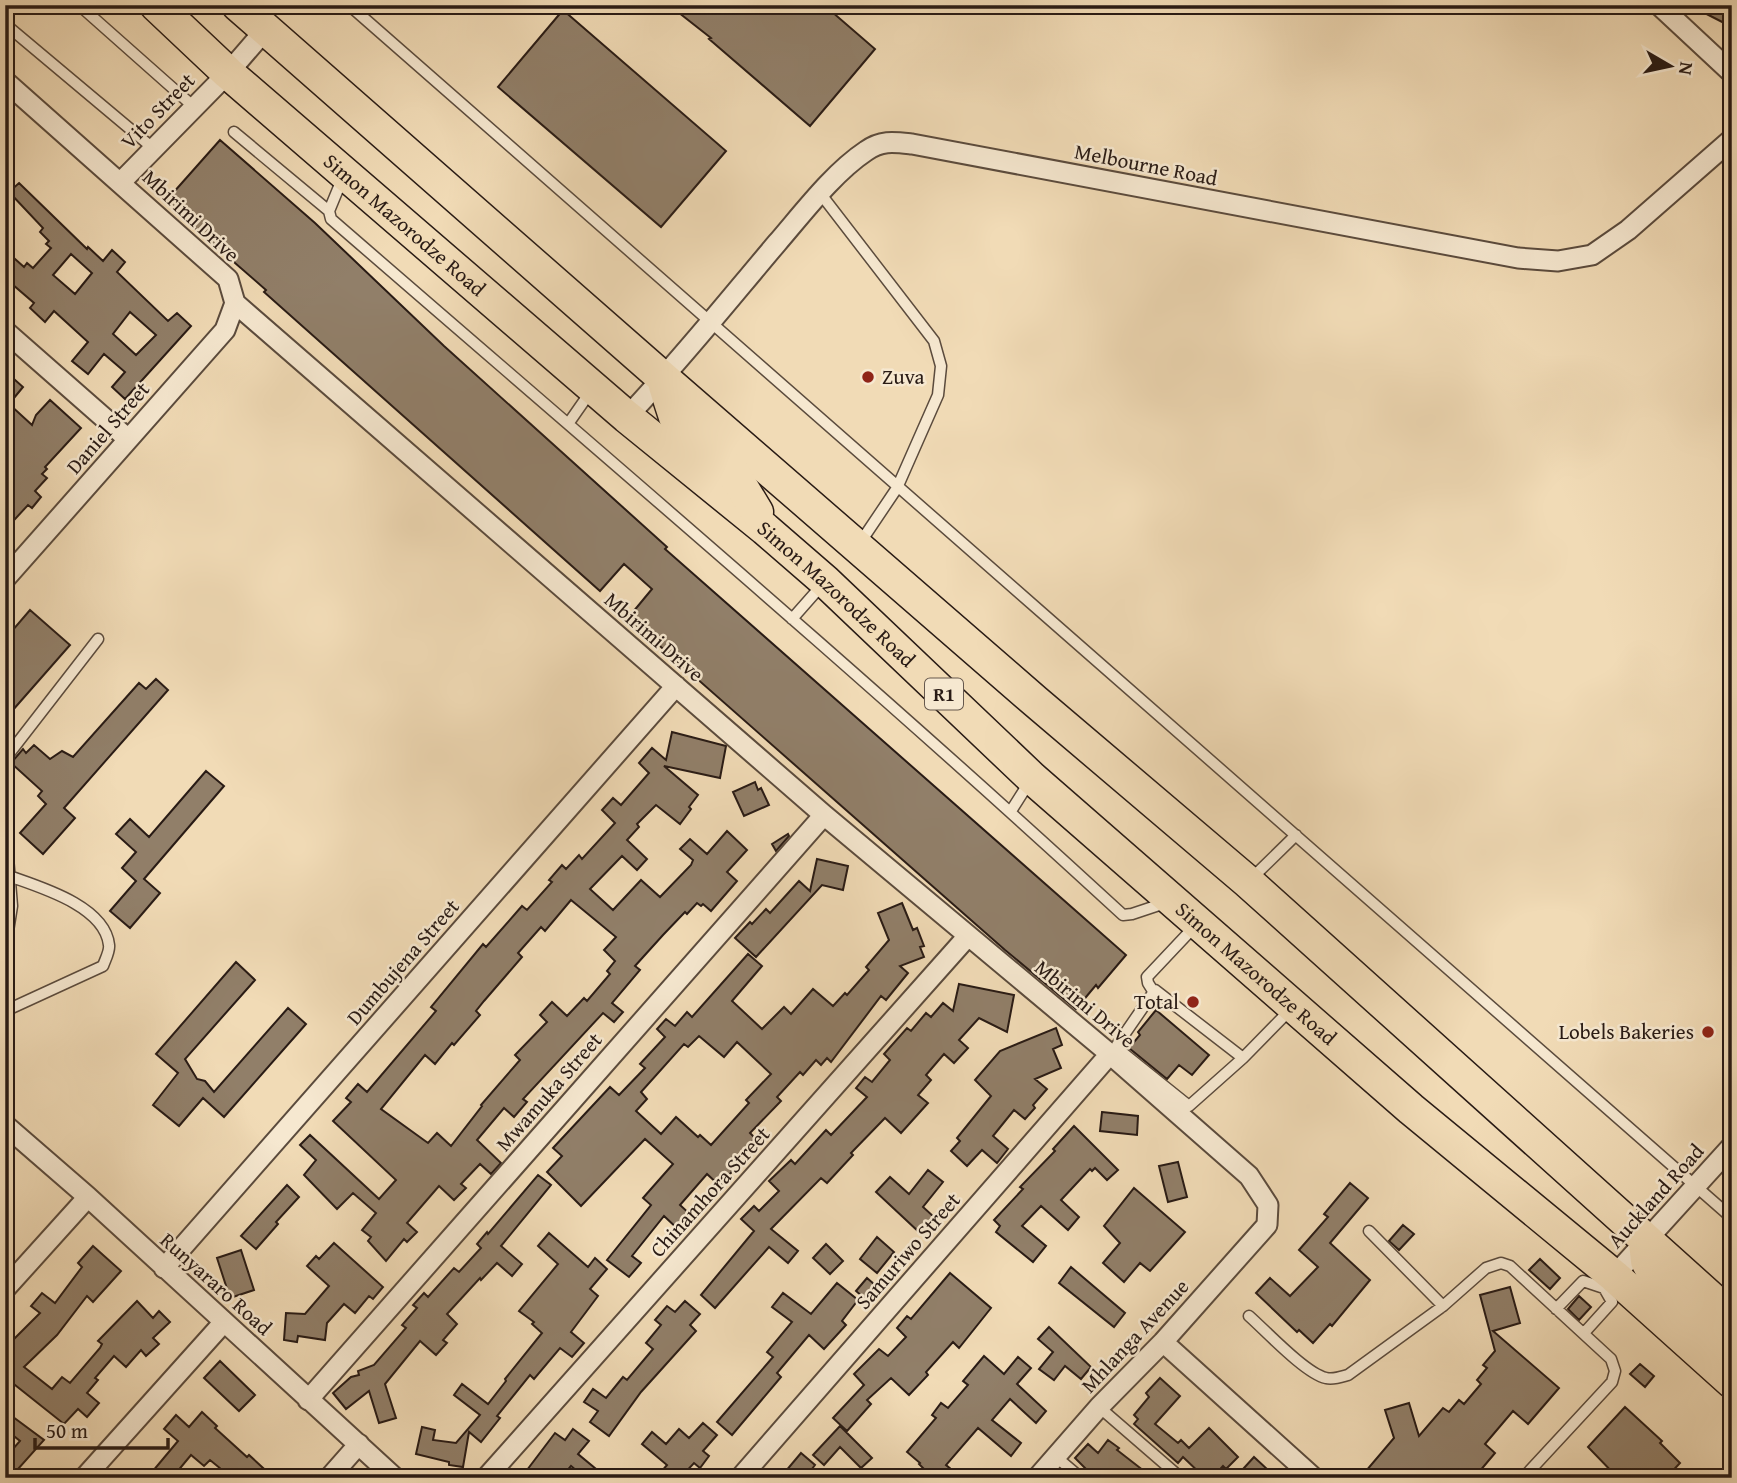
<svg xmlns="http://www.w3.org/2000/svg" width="1737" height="1483" font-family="'Gentium Book Plus',serif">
<rect width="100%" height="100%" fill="#f1dbb6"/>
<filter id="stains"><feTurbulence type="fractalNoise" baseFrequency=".00286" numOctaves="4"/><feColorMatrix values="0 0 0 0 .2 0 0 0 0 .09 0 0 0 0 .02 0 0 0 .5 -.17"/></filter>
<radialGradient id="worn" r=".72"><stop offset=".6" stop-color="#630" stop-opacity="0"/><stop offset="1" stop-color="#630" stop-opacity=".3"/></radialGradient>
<path fill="#917f69" stroke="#291b15" stroke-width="2" fill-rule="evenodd" d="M669 5H824L875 49 810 126 709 39 711 38Z
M1689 5H1732V27Z
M563 10 726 151 661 227 498 87Z
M220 140 315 223 444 346 667 547 665 549 1126 955 1098 988 1096 985 1076 1009 1005 950 628 618 652 589 624 564 600 591 264 292 266 290 165 202Z
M19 183 87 249 88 247 103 261 112 250 125 262 117 272 168 321 177 313 191 326 125 399 112 387 125 372 104 354 88 374 72 361 88 342 54 311 45 322 30 308 34 303 5 278V250L24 267 27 263 33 268 51 248 46 244 49 241 40 232 43 228 9 192ZM71 254 92 273 75 294 53 275ZM130 312 156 335 136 355 113 334Z
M5 371 23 387 9 404 32 425 36 415 50 400 81 428 45 467 47 469 42 474 47 478 35 491 41 497 32 508 28 505 5 530Z
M30 610 70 645 5 719V639Z
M156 679 168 690 64 808 75 818 43 854 20 833 46 804 38 796 42 791 11 763 23 749 26 753 34 745 50 759 62 751 73 757 139 683 146 689Z
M672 732 726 746 720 778 664 766 698 795 689 807 691 809 680 824 656 805 637 824 639 827 627 840 647 859 637 870 622 856 590 889 613 910 641 880 660 897 691 865 693 860 680 849 690 839 707 854 727 831 747 850 727 872 737 881 711 911 703 904 701 906 697 903 687 914 685 912 663 935 635 966 640 970 612 1003 623 1012 614 1022 603 1013 523 1099 527 1102 514 1117 504 1108 477 1140 501 1163 491 1174 480 1164 461 1184 466 1188 454 1200 439 1186 407 1223 417 1232 407 1242 404 1239 386 1261 368 1241 371 1237 362 1230 376 1213 353 1193 337 1209 304 1175 316 1160 300 1145 310 1135 379 1199 396 1180 333 1121 351 1102 346 1098 358 1084 367 1092 436 1011 431 1007 483 944 486 947 522 906 527 910 552 882 549 880 562 865 566 869 579 855 582 859 615 823 602 810 613 798 621 805 649 773 639 763 652 748 666 760ZM571 900 616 937 604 950 615 961 607 971 610 974 587 1001 584 998 567 1016 552 1002 540 1015 547 1022 515 1055 520 1060 481 1105 482 1106 451 1146 437 1133 428 1143 381 1109 425 1055 435 1064 452 1043 454 1045 480 1015 476 1011 484 1001 522 957 518 953 541 927 545 931Z
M206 771 224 786 144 879 160 893 130 928 110 911 136 881 122 868 136 852 116 834 130 819 149 837Z
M755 782 758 790 761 788 769 805 744 816 733 792Z
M788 834 789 836 776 851 772 844Z
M817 859 848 866 843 890 822 885 756 957 735 938 750 922 752 924 766 909 770 913 799 881 810 891Z
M902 903 913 930 917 928 924 946 920 947 924 957 900 966 908 973 886 1000 881 996 831 1062 827 1058 821 1065 816 1060 803 1075 800 1072 777 1097 781 1101 750 1133 755 1138 731 1164 735 1168 720 1186 707 1174 680 1205 692 1216 680 1231 664 1216 632 1256 641 1263 629 1277 607 1260 651 1205 643 1198 673 1164 645 1139 581 1206 547 1172 562 1156 553 1148 610 1087 619 1095 645 1068 640 1064 665 1037 657 1029 666 1019 675 1026 687 1012 692 1017 748 954 762 966 732 1001 762 1029 784 1007 791 1014 813 989 833 1006 845 993 847 995 869 970 866 967 889 940 878 913ZM699 1036 724 1057 737 1042 771 1074 746 1100 749 1103 711 1145 700 1135 698 1137 676 1117 661 1134 636 1111 647 1099 641 1092 684 1044 688 1047Z
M236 962 255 980 185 1059 197 1079 205 1081 214 1092 288 1008 306 1024 224 1117 203 1098 179 1126 153 1105 178 1073 156 1054Z
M959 984 1014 995 1007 1032 979 1018 959 1040 968 1048 954 1063 944 1054 926 1075 931 1080 918 1095 928 1103 901 1133 885 1118 851 1153 853 1155 827 1183 821 1178 771 1229 798 1251 788 1263 769 1247 715 1308 701 1295 754 1231 741 1219 754 1206 759 1211 779 1191 769 1181 791 1160 795 1164 826 1130 831 1135 867 1097 856 1088 865 1077 872 1082 890 1060 884 1054 907 1028 911 1031 926 1013 931 1017 943 1003 953 1011Z
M1156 1010 1209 1055 1192 1075 1179 1065 1167 1079 1129 1048 1140 1035 1138 1032Z
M1056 1028 1062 1045 1053 1049 1061 1068 1035 1079 1047 1089 1033 1105 1035 1108 1025 1119 1014 1110 993 1136 1008 1149 997 1163 982 1150 967 1166 951 1151 960 1141 957 1138 991 1096 975 1080 1000 1051Z
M1102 1112 1138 1116 1137 1135 1100 1131Z
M1074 1126 1118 1170 1107 1180 1095 1168 1092 1171 1090 1169 1061 1200 1079 1217 1068 1230 1041 1206 1022 1226 1046 1246 1033 1262 996 1232 1000 1226 994 1220 1023 1189 1020 1187 1055 1151 1053 1149Z
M1178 1162 1187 1197 1168 1202 1159 1166Z
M928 1170 943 1182 923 1207 934 1217 920 1233 876 1192 890 1177 909 1194Z
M538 1175 551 1185 501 1246 522 1264 512 1276 497 1263 481 1280 480 1278 447 1314 457 1324 443 1340 447 1343 436 1355 420 1341 385 1384 396 1418 379 1423 369 1391 346 1409 333 1393 351 1377 359 1375 358 1371 374 1365 406 1328 402 1325 417 1308 413 1305 424 1293 428 1297 454 1268 459 1272 481 1248 477 1244 487 1232 488 1234Z
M1350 1183 1368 1198 1330 1243 1370 1280 1332 1326 1330 1324 1313 1343 1299 1330 1297 1332 1256 1293 1270 1278 1290 1296 1318 1267 1299 1250 1328 1217 1324 1214Z
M287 1185 299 1197 276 1222 278 1224 256 1249 241 1236Z
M1134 1188 1185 1232 1150 1271 1140 1263 1124 1282 1103 1263 1120 1243 1104 1226Z
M1403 1225 1414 1234 1399 1250 1389 1241Z
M549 1233 588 1267 595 1258 607 1269 590 1289 598 1296 571 1332 584 1343 572 1357 560 1348 534 1379 530 1375 497 1416 500 1418 481 1442 469 1432 463 1467 449 1465V1462L416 1454 422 1427 435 1430 433 1440 456 1443 480 1415 454 1395 462 1384 488 1404 506 1381 505 1379 542 1333 532 1324 534 1322 519 1311 558 1264 538 1246Z
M877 1237 894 1252 877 1273 860 1259Z
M334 1243 383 1287 373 1299 369 1296 355 1313 344 1304 327 1323 325 1340 298 1336 297 1342 284 1340 286 1313 305 1314 329 1286 307 1266 316 1256 319 1259Z
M826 1244 843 1261 830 1274 813 1258Z
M93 1246 121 1271 93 1302 87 1296 57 1335 24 1367 52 1389 62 1377 70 1383 100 1348 102 1344 98 1341 137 1301 153 1318 159 1311 170 1322 153 1338 159 1344 146 1356 141 1350 126 1367 114 1356 95 1378 98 1380 87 1393 99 1403 87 1417 78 1409 64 1424 5 1377V1348L40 1313 31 1306 42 1293 55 1303 82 1267 78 1263Z
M241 1250 254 1290 230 1298 217 1258Z
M1540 1259 1560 1278 1550 1289 1529 1270Z
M1071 1267 1125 1313 1114 1327 1059 1283Z
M950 1273 991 1308 959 1348 953 1342 926 1372 928 1375 909 1395 891 1378 867 1400 871 1404 847 1431 833 1418 864 1385 854 1374 879 1349 888 1356 906 1337 897 1328 907 1316 911 1319Z
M867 1278 881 1290 870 1303 856 1291Z
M837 1283 858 1300 842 1321 846 1325 824 1349 809 1335 777 1373 781 1377 732 1435 717 1422 773 1357 767 1352 792 1322 772 1307 783 1293 811 1314Z
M1510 1287 1520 1323 1493 1331 1559 1388 1528 1424 1513 1411 1485 1444 1495 1453 1474 1478H1360L1394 1438 1385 1410 1409 1403 1419 1436 1443 1408 1449 1412 1459 1400 1464 1404 1481 1384 1477 1380 1487 1368 1483 1365 1495 1351 1480 1295Z
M1579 1296 1591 1307 1579 1320 1568 1309Z
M685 1301 700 1314 690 1325 696 1331 641 1392 609 1436 590 1422 598 1411 584 1402 593 1389 606 1398 623 1377 627 1380 653 1349 646 1343 661 1325 655 1320 667 1306 675 1312Z
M1049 1327 1091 1367 1081 1379 1065 1366 1054 1380 1039 1369 1053 1352 1038 1339Z
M984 1356 1004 1374 1018 1357 1031 1368 1017 1384 1046 1411 1036 1423 1010 1399 992 1420 1021 1443 1011 1456 978 1428 946 1465 962 1478H922L927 1472 919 1464 920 1463 907 1452 936 1418 932 1415 941 1403 948 1408 968 1385 963 1381Z
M220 1361 255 1395 239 1411 204 1378Z
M1640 1364 1654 1376 1645 1387 1630 1374Z
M1160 1378 1180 1396 1155 1424 1178 1443 1181 1440 1189 1448 1209 1428 1238 1457 1226 1469 1223 1466 1212 1478H1205L1183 1457 1178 1463 1134 1424 1138 1419 1134 1415 1149 1397 1146 1393Z
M1625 1407 1662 1441 1660 1443 1680 1463 1666 1478H1618L1588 1447Z
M5 1411 44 1440 10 1478H5V1458L20 1441 5 1429Z
M202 1412 217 1426 215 1428 247 1457 249 1455 274 1478H232L210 1460 204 1466 191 1455 172 1478H147L178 1441 164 1429 176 1415 189 1427Z
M703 1423 717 1435 703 1451 709 1456 700 1468 694 1463 680 1478H656L667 1465 642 1444 652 1432 666 1444 679 1429 689 1438Z
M840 1426 872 1458 861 1468 840 1447 824 1465 813 1455Z
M573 1429 589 1441 578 1454 607 1478H585L571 1466 561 1478H521L555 1433 565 1440Z
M1108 1440 1119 1448 1117 1450 1153 1478H1088L1087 1473 1088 1471 1075 1458 1088 1444 1098 1453Z
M801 1453 815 1465 805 1478H780Z
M1254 1457 1267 1469 1259 1478H1256L1244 1468Z"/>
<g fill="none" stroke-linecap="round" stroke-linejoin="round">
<g stroke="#5b4b3d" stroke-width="13">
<path id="service" d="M79 5 194 107
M349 5C808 412 1273 811 1732 1218
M5 24 154 149
M234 132 329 211
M343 177 329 211 331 219C596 449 865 677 1123 915L1132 914 1165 903
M820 193 934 341 941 366 938 395 897 488 860 543
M568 424 591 391
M792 619 822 585
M5 759 98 639
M1011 811 1030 781
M5 821 12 906 5 950
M1251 879 1296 835
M1153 991 1148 983 1147 977 1196 925
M5 1011 103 966C105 960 110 951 109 945 105 906 40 887 9 876
M1243 1058 1155 990 1117 1045 1118 1049 1189 1106 1243 1058 1291 1009
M1369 1231 1443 1306
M1556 1309 1583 1281 1604 1288 1612 1279
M1249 1316C1266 1331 1306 1374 1326 1378 1333 1380 1341 1377 1348 1375L1443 1306 1486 1268 1501 1263 1510 1266 1611 1359 1615 1371 1612 1382 1523 1478
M1584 1333 1612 1302 1604 1288
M1099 1407 1181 1478
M1055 1456 1081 1478"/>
</g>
<g stroke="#5b4b3d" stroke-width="23">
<path id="minor" d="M1659 5 1732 73
M5 81 228 279 235 303 824 815 1110 1054 1249 1176 1268 1205 1267 1225 1163 1342 1099 1407 1037 1478
M121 182 228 73 266 29
M5 331 128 439
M627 417C680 361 728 301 777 243 803 213 833 173 866 151 881 140 894 142 912 144L1518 258 1558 261 1592 255 1628 230 1732 139
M5 579 225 330 235 303
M5 1125 88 1197 395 1478
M164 1268 676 686
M1614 1276 1732 1146
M5 1289 88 1197
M1163 1342 1314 1478
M308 1400 824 815
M84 1478 224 1322
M329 1478 359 1444
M486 1478 968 936
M740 1478 1110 1054"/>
</g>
<g stroke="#291b15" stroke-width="35">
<g id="trunk">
<path id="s1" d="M156 5 228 73 627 417 765 529 825 581 1032 778 1411 1109 1614 1276 1732 1382"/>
<path d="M238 5 663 378 1035 701 1248 882 1732 1317"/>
<path d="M665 386 675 417 734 474 757 512"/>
<path d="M1645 1242 1647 1261 1660 1286 1732 1349"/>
</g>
</g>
<use href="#service" stroke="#f6e8d0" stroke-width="10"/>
<use href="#minor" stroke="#f6e8d0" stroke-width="19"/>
<use href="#trunk" stroke="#f1dbb6" stroke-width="32"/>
</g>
<g fill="#8f2418" stroke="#f6e8d0" stroke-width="2.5">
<circle cx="868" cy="377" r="7"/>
<circle cx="1193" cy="1002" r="7"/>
<circle cx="1708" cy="1032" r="7"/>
</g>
<g text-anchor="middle" stroke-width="5" stroke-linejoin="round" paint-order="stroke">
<rect fill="#f6e8d0" stroke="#66584d" stroke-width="2" x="925" y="678.5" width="38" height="31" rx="5"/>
<g font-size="19" font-weight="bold" fill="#291b15">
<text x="944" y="701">R1</text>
</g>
<g font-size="21" fill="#291b15" stroke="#f6e8d0">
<text transform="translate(158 111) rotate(-46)" y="7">Vito Street</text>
<text transform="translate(1146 165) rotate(11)" y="7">Melbourne Road</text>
<text transform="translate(191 216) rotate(43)" y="7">Mbirimi Drive</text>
<text dy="7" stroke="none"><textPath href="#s1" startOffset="332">Simon Mazorodze Road</textPath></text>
<text transform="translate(108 428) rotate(-49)" y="7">Daniel Street</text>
<text dy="7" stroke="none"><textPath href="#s1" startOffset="900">Simon Mazorodze Road</textPath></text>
<text transform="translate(654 637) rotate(41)" y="7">Mbirimi Drive</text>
<text transform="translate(403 962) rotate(-49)" y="7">Dumbujena Street</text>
<text dy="7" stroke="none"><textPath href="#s1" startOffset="1466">Simon Mazorodze Road</textPath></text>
<text transform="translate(1085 1004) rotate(40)" y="7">Mbirimi Drive</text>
<text transform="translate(549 1092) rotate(-49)" y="7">Mwamuka Street</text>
<text transform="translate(710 1192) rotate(-48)" y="7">Chinamhora Street</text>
<text transform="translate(1656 1196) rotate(-48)" y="7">Auckland Road</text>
<text transform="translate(908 1251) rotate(-49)" y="7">Samuriwo Street</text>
<text transform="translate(216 1284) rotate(42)" y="7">Runyararo Road</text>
<text transform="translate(1135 1336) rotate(-47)" y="7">Mhlanga Avenue</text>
</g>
<g font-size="21" fill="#291b15" stroke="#f6e8d0" text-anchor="end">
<text x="882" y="384" text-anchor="start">Zuva</text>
<text x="1179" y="1009">Total</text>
<text x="1694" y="1039">Lobels Bakeries</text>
</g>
</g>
<rect width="1737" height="1483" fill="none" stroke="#f1dbb6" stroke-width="28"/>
<rect x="7" y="7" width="1723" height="1469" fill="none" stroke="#291b15" stroke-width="3.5"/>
<rect x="14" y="14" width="1709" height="1455" fill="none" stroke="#291b15" stroke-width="2"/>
<g transform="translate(1670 66) rotate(99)" stroke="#f6e8d0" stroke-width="5" paint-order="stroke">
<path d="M0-5L12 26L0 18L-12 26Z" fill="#291b15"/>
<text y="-10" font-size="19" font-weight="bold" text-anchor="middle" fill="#291b15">N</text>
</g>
<path d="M35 1438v10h133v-10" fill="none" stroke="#291b15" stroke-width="3.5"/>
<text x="46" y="1438" font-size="21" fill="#291b15" stroke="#f6e8d0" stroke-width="5" paint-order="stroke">50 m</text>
<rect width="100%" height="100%" filter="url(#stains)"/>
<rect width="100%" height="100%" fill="url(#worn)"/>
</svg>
